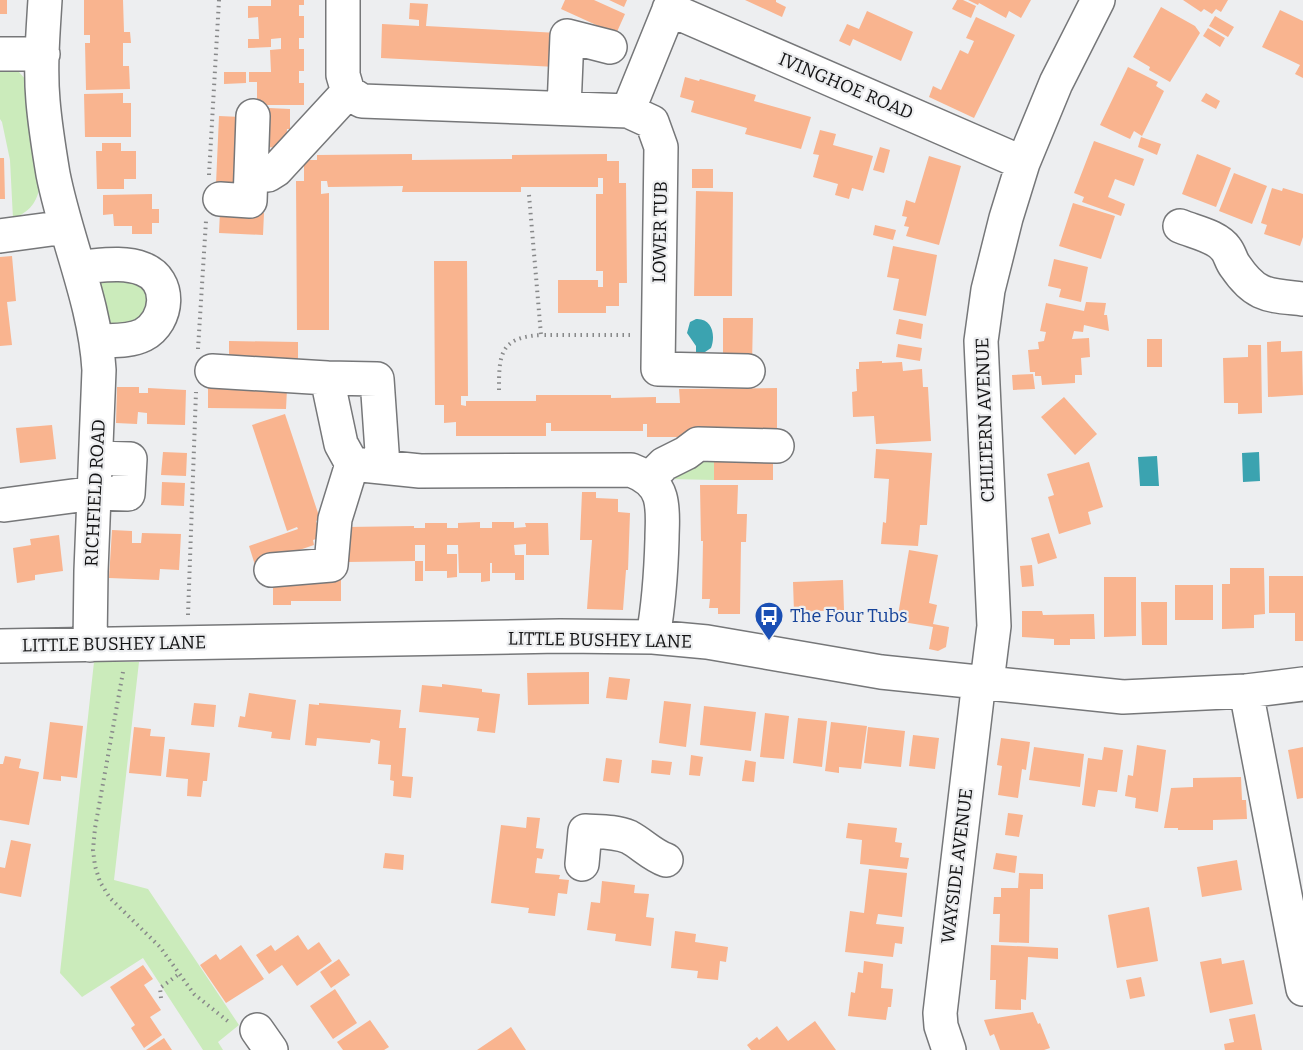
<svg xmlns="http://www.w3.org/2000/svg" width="1303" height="1050" font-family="Bitter,serif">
<rect width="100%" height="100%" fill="#edeef0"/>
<path fill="#cbebbb" d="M0 70 19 72 26 80V105L40 185C37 203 30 211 13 219L10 160 2 122 0 119Z
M108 275 151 287 147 322 109 327 95 289 99 281Z
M714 458V480L670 479 673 468Z
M94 662H139L114 880 148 889 239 1025 218 1042 223 1050H203L143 958 82 997 60 973Z"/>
<path fill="#3ba3b0" d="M696 319C712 318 716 335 711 348L705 352 696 353V346L687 333 690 322Z
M1259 452 1260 481 1243 482 1242 453Z
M1157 456 1159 486H1140L1138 457Z"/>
<path fill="#f9b48f" d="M0 0H7V14H0Z
M84 0H123L124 32H130L131 43H123V66H129L130 89 86 90 85 43H90V35H84Z
M271 0H304V5H299V16H304V38H299V49H304V71H299V83H304V105H257V82H249V72H271L270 50 281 49V38L271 39V47L248 48V39H259L258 17 248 18V6H271Z
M565 0H594L625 14 616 34 561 9Z
M609 0H627L624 7Z
M745 0H776V2L786 7 782 17Z
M957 0H963L976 6 971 18 952 9Z
M968 0H1031L1021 18 1009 11 1006 18 979 3 978 5Z
M1183 0H1228L1221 12 1216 9 1212 14 1204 9 1201 12Z
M410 3 428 4 426 26 558 33 556 67 381 58 382 24 419 26V20L409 19Z
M1161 7 1195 26 1200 33 1170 82 1149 70 1150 67 1133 57Z
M1280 10 1303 21V78L1295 74 1300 65 1262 47Z
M867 11 913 32 901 61 853 39 850 46 839 41 847 24 859 29Z
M1215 16 1234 27 1228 37 1209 26Z
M976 17 1015 35 974 118 929 97 933 86 941 90 960 50 968 54 974 41 966 38Z
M1208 28 1225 38 1220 47 1203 36Z
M1128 67 1158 82 1156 86 1164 91 1142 136 1134 131 1130 139 1100 125Z
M224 72H246V83L224 84Z
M685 77 699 81 700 79 756 95 754 101 811 117 801 149 745 134 747 128 691 112 694 101 680 97Z
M123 93V103H131V137H85L84 94Z
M1206 93 1220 101 1216 109 1201 101Z
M269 108 290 109V129H287L286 148 264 147 268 128Z
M219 116 241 117 239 185 216 184Z
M820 130 836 134 833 145 873 156 863 191 852 188 849 199 835 195 838 184 813 177 819 155 813 154Z
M1141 137 1161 144 1157 155 1138 147Z
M1094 141 1144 159 1134 186 1115 179 1108 197 1125 204 1121 216 1082 202 1084 197 1074 193Z
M102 143H121V151H136V179H124V189H97L96 151H102Z
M880 147 890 150 884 173 873 170Z
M412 154V160L512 159V155L607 154V161H619V183H626L627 283H619V306H606V313H558V280H598V287H603V271H596V194H603V178H598V187H521V192H402L403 186 328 187 327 181H321V194L329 193V330H297L296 181H304V160H317V155Z
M1197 154 1231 168 1216 207 1182 194Z
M929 156 961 166 939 245 906 236 909 227 904 226 907 217 902 216 906 200 915 203Z
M0 158H4L5 199H0Z
M692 169H713V188H692Z
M1234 173 1267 186 1252 224 1219 211Z
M1272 188 1282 191 1283 188 1303 194V237L1300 246 1264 234 1267 225 1261 223Z
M696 191 733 192 732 296H694Z
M152 194V209H159V223H152V234H132V226H114L113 214 103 215V195Z
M1073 203 1115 216 1101 259 1059 246Z
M220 211 264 213 263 235 219 233Z
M875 225 896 230 893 240 873 235Z
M893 246 937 255 926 316 893 310 899 279 887 277Z
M12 256 16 301 7 302 12 345 0 346V257Z
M1054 259 1088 267 1081 302 1059 297 1061 289 1048 286Z
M434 261H467L468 396H461V405L466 406V401H536V395H611V398L656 397V403H680L679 389 777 388V432L691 437H647V424H643V431H551V423H546V436H456V422L444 423V405H435Z
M1086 302 1106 303 1104 315H1107L1109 331 1084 325 1083 332 1074 331 1072 339 1089 338 1090 357 1081 358 1082 375H1075V383L1042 385 1041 376H1035V372H1030L1028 350 1039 349 1038 342 1044 341 1046 332 1040 331 1046 303 1084 311Z
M723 318H753L752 364H723Z
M899 319 923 324 921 339 896 334Z
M1147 339H1162V367H1147Z
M229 341 298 342V364L229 363Z
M1281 341V352L1302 351 1303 395 1268 397 1267 342Z
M898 344 922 348 920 361 896 357Z
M1248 345H1261L1262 413 1238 414V403H1224L1223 358 1248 357Z
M882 361V363L902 362 903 371 922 369 923 387H928L931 441 876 444 874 416 853 417 852 392 857 391 856 369H859V362Z
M1033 374 1035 389 1013 390 1012 375Z
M117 387H139V393H148V388L186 390 185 425 147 424V413L138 412 137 424 116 423Z
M208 388 287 389 286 409 208 408Z
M1064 397 1097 434 1075 455 1041 417Z
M285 414 320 519 316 521 322 537 313 540 314 545 255 565 249 546 298 529 297 527 287 531 252 425Z
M52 425 56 459 20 463 16 428Z
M876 449 932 453 927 525H920L918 546 881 544 883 522 886 523 889 479 874 478Z
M163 452 187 453 186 476 161 475Z
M714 458H773V480H714Z
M1089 462 1103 507 1088 512 1091 524 1059 534 1048 497 1054 495 1047 474Z
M162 482 185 483 184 506 161 505Z
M700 485H738L737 514H747L746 542H741L740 614H718V608H709L710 599H702L703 541H701Z
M582 492H596V498L618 499V512L630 513 628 570H626L623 610 587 609 592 540H580Z
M480 522V528H492V522H514V528L526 527 525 523H548L549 555H526V544L514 545 515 555H524V580H515V573H492V563H490V581L481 582V573H459L458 545H447V554H457V577L447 578V571H425V545H415V561L347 562V527L414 526V528H425V523H447V528H458V523Z
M112 530 132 531V543H141L142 533 181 534 179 570 160 569 159 580 109 578Z
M1049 533 1057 558 1038 564 1031 538Z
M59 535 63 571 35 575V580L17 583 13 548 31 545 30 539Z
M909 550 938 555 929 603 937 605 933 624 949 627 946 647 938 651 929 649 933 627 897 621Z
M415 561H423V581H415Z
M1032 565 1034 586 1022 587 1020 566Z
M1230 568H1264L1265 614 1254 615V628L1222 629V584H1230Z
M1269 576H1303V641H1295V613H1269Z
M1104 577H1136V636L1104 637Z
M291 579H341V601H291V605H273V583Z
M843 580 844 610 794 612 793 582Z
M1175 585H1213V620H1175Z
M1141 602H1167V645H1142Z
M1022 611H1042L1043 615 1094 614 1095 639H1070V645H1054V639L1022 637Z
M589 672V704L528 705 527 673Z
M609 677 630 679 627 700 606 698Z
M442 684 482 689V692L500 694 495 733 477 731 479 718 419 712 422 685 442 687Z
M249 693 296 700 290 740 271 738 272 732 238 727 240 716 245 717Z
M664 701 691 704 686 747 659 743Z
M194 703 216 705 214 727 191 725Z
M319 703 401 710 399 728H406L402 776 413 777 411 798 393 796 394 781 390 780 391 765 378 764 380 741 371 739 370 743 317 738 316 746 305 745 309 704 319 705Z
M704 706 756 712 751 751 700 745Z
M765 713 789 716 784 759 760 757Z
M798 718 827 721 822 767 793 763Z
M50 722 83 726 77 778 61 776V781L43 779Z
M831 722 867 726 861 769 839 767V773L825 771Z
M134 727 151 729 150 736 165 737 161 776 129 773Z
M868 727 905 731 901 767 864 763Z
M913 735 939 738 935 769 909 766Z
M1001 738 1030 742 1026 770 1022 769 1018 798 998 795 1002 766 997 765Z
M1137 745 1166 750 1158 812 1135 808 1136 798 1125 796 1128 775 1133 776Z
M1034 747 1084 754 1080 787 1029 780Z
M1104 747 1123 750 1117 792 1098 790 1095 807 1082 805 1088 758 1102 760Z
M1303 747V798L1297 799 1288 750Z
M169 749 210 753 207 781H203L201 797 187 796 188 779 166 777Z
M691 755 703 757 700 776 689 775Z
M5 756 21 759 19 768 39 772 29 825 0 820V764H3Z
M606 758 622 760 619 783 603 781Z
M652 760 672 762 670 775 651 773Z
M745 760 756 762 754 782 742 781Z
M1241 777 1242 800H1246L1247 819 1213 820V830H1178V828H1164L1171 788 1193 787V778Z
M1008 813 1023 815 1019 837 1005 835Z
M527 817 540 818 536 848 544 849 542 859 537 858 535 873 560 875 559 879 569 880 567 894 558 893 555 916 528 913 529 908 491 903 501 825 526 828Z
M848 823 897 828 895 842 902 843 900 857 909 858 907 869 860 864 862 840 846 838Z
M11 840 31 844 21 897 0 893V867L5 868Z
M385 853 404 855 403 870 383 868Z
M996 853 1017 856 1015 873 993 869Z
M1237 860 1242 890 1202 897 1197 867Z
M869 869 907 873 902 917 878 914 876 924 904 927 902 944 895 943 893 957 845 952 850 911 864 913Z
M1019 873 1043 874V889H1030L1029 943 999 942 1000 914H993L994 897H1001V888H1018Z
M602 881 635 885 634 893 649 894 646 917 654 918 651 946 615 941 616 934 587 930 591 902 600 903Z
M1149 907 1158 961 1117 968 1108 915Z
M675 931 696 934 695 942 728 947 726 962 720 961 718 980 697 978 698 971 671 968Z
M298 935 308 950 319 942 332 961 297 986 282 965 269 974 256 955 271 945 275 951Z
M241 945 264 979 226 1003 200 965 216 954 220 960Z
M991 945 1058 948V959L1028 957 1026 1000 1021 999V1010L995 1009 996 980H990Z
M1221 958 1222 964 1244 960 1253 1004 1210 1013 1200 962Z
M339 959 350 975 331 988 320 972Z
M864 961 883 964 881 988 893 989 891 1007H888L886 1020 848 1016 851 992 855 993 858 972 863 973Z
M143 965 153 979 144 985 161 1010 150 1017 162 1035 144 1048 131 1028 135 1025 110 987Z
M1141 977 1145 996 1130 999 1126 980Z
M335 989 357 1023 333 1039 310 1006Z
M1033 1012 1038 1024 1040 1023 1050 1048 1044 1050H1000L994 1034 990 1036 984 1020Z
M1255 1014 1262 1050H1225L1224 1044 1234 1042 1229 1019Z
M370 1020 389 1047 384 1050H343L337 1042Z
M815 1021 836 1050H751L747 1045 757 1037 759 1040 777 1026 788 1041Z
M511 1027 526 1050H477Z
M164 1038 172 1050H146Z"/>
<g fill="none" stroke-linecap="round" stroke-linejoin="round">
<g stroke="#767779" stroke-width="36">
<path id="minor" d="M45 0C43 33 40 68 43 101 45 125 49 150 53 174 66 240 95 302 99 370L91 571 90 645
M343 0V75L348 92 362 101 628 111 652 122 661 147 658 369 748 371
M669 9 1023 163
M0 54H43
M564 108 567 36 610 47
M628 111 673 0
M251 173 268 175 276 170 348 92
M220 199 250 201 253 116
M1180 226C1194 232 1217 236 1226 249 1230 254 1231 261 1235 266 1256 297 1268 295 1303 299
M0 236 66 227
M79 267C99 266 123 261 143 269 172 280 169 321 143 335 129 342 112 340 97 341
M212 371 327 378
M383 466 377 379 327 378 341 444 352 464 420 471 631 470C644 475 656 483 660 497 664 511 662 525 662 539 661 574 659 603 653 637
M649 479 664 464 686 453 698 444 777 446
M4 505 95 493 128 494 130 459 96 458
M271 570 331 565 335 519 352 464
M0 646 560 636 653 637 707 642 881 672 1123 697 1246 691 1303 684
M987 682 994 626 981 341 988 290 1006 218 1023 163 1056 83 1098 0
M1246 691 1303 989
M582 864 585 831C599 832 615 831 629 837 642 844 652 855 666 860
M257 1030 271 1050
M949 1050 941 1026 940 1013 979 681"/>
</g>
<path stroke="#88898a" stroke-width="4" stroke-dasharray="1.5 4.5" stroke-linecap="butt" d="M209 175 219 0
M529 195 541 335H631
M198 349 206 221
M499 390C499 356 499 337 541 335
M188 615 196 392
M123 672 95 828 93 850 95 866 100 882 110 898 160 947 194 994 230 1023
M161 998 160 988 179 974"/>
<use href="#minor" stroke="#fff" stroke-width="33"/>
</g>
<defs>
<g id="bus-pin" transform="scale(1.5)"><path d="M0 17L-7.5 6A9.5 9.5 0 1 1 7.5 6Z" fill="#1a4fb4" stroke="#edeef0"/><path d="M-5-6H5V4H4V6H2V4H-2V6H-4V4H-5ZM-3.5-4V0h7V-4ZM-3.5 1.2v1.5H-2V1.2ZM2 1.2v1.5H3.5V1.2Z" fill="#fff"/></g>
</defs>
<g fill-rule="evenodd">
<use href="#bus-pin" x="769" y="616"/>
</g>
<g text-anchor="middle" stroke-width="4.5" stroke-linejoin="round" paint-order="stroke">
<g font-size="18" fill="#131314" stroke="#edeef0">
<text transform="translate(846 86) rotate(23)" y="6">IVINGHOE ROAD</text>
<text transform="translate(660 232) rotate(-89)" y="6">LOWER TUB</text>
<text transform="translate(985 420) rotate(-92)" y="6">CHILTERN AVENUE</text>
<text transform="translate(95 493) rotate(-87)" y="6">RICHFIELD ROAD</text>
<text transform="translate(600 640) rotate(1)" y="6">LITTLE BUSHEY LANE</text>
<text transform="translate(114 644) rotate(-1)" y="6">LITTLE BUSHEY LANE</text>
<text transform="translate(957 866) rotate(-83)" y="6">WAYSIDE AVENUE</text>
</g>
<g font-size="18" fill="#164399" stroke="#edeef0" text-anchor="start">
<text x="790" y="622">The Four Tubs</text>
</g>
</g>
</svg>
